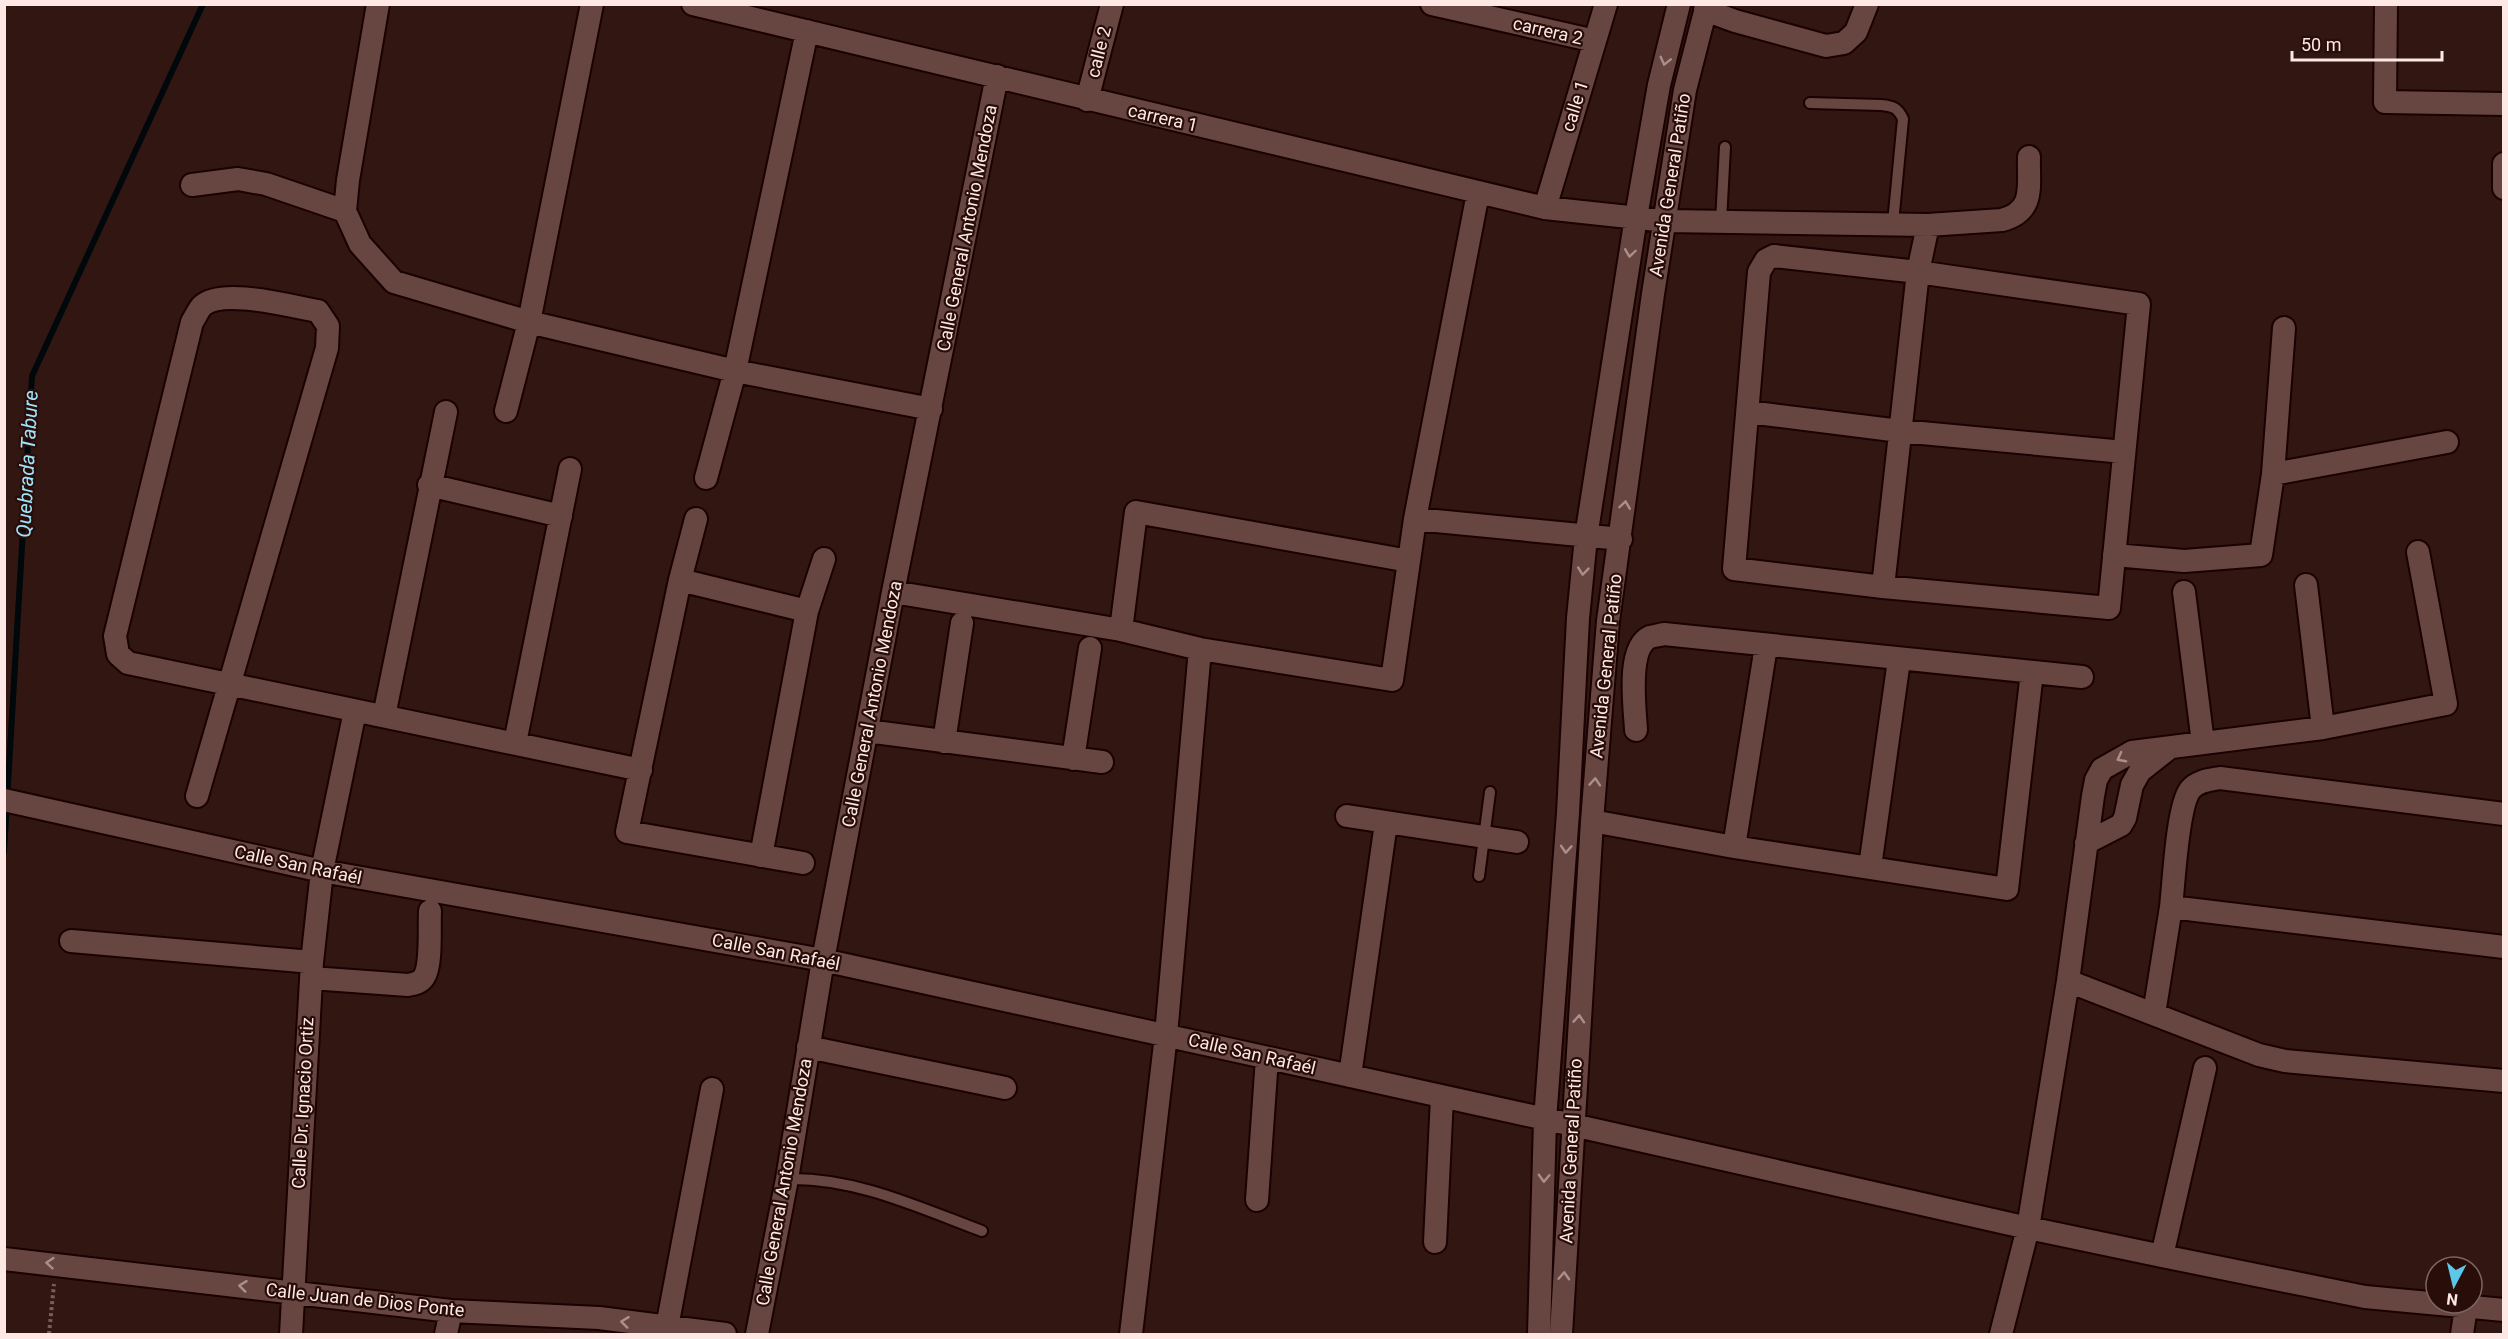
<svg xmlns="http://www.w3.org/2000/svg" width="2508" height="1339" font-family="Roboto,sans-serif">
<rect width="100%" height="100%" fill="#321612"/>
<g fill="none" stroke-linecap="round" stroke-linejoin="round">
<path stroke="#01080b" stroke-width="6" d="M4 852 32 376 203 4"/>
<g stroke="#190201" stroke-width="14">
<path id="service" d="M1810 103 1881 105C1893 106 1898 108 1903 119L1893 223
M1721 221 1725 147
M1479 876 1490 792
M787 1179C855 1177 920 1208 982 1231"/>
</g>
<g stroke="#190201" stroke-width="26">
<path id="minor" d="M378 4 348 180 345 211 360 244 394 282 529 322 735 371 931 409
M693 4 1545 208 1666 221 1928 225 2002 220C2036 211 2028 185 2029 157
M1432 4 1595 41
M2386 4 2385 102 2504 104
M1705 10 1735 21 1826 46 1844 43 1856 32 1867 4
M1087 100 1112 4
M2504 164V188
M192 185 238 179 266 184 345 211
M1545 208 1606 4
M1774 256 1918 272 2139 304 2109 608 1883 587 1734 569 1759 272 1766 260Z
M506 411 529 322 592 4
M1748 412 1900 431 2124 452
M2273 474 2447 442
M706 478 735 371 807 31
M429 485 561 516
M696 519 680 580 627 832 803 863
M1415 519 1621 539
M2114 555 2184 561 2261 555 2273 474 2284 328
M680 580 807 611 761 856
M2306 585 2323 728
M1883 587 1918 272 1928 225
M893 592 1121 630 1200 649 1392 680 1415 519 1478 193
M2184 592 2203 743
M807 611 824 559
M1121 630 1136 512 1409 561
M384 716 446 412
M1636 730C1635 708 1626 648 1650 637 1654 636 1660 635 1664 634L2082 677
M867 731 1102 762
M944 742 962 623
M515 743 570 469
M1073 759 1090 648
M197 796 327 348 328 326 318 311C293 307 222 287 202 306 198 310 195 318 192 322L115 636 118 654 128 663 641 770
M4 800 322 871 823 960 1573 1125 2028 1228 2162 1256 2365 1297 2504 1310
M2504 814 2220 778C2209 780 2197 781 2190 790 2177 808 2174 882 2171 907L2504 947
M1347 816 1517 842
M1592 821 1734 847 2007 889 2032 672
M2086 843 2121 825 2125 818 2132 785 2140 771 2168 749
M1734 847 1766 646
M1870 867 1899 660
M71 941 312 962
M311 978 408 985C414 984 420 983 424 977 432 965 429 927 430 911
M2068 981 2259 1055 2285 1061 2504 1081
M2154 1014 2171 907
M808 1047 1005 1088
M1350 1076 1386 823
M1257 1200 1267 1058
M1435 1242 1442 1097
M2162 1256 2205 1068
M4 1259 451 1311 599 1318 725 1334
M667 1327 712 1089
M291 1334 312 962 322 871 355 711
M446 1334 451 1311
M757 1334 787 1179 823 960 893 592 997 76
M1131 1334 1166 1035 1200 649
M1539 1334 1545 1120 1568 813 1578 618 1586 537 1636 217 1659 85 1679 4
M1561 1334 1592 821 1608 621 1653 294 1685 90 1707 4
M2001 1334 2028 1228 2068 981 2093 796 2096 780 2102 769 2132 752 2323 728 2446 704 2418 552
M2462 1334 2466 1307"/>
</g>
<path stroke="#785e5b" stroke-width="4" stroke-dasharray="3 3" stroke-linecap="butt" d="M49 1334 54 1284"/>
<use href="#service" stroke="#674641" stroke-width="10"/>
<use href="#minor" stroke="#674641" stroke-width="22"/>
</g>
<defs><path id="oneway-chevron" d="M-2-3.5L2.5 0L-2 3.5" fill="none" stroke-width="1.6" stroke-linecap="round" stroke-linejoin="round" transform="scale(1.5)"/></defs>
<g stroke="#aa8f8b">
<use href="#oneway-chevron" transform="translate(1665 61) rotate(104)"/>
<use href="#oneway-chevron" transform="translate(1630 253) rotate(98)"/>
<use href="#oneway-chevron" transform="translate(1625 505) rotate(-82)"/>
<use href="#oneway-chevron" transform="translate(1583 571) rotate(96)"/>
<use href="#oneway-chevron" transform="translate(2121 758) rotate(152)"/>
<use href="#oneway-chevron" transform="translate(1595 782) rotate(-86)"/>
<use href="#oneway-chevron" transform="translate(1566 849) rotate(94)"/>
<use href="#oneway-chevron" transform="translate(1579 1019) rotate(-86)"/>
<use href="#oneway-chevron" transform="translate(1544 1178) rotate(92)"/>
<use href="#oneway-chevron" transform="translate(50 1263) rotate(-175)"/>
<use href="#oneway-chevron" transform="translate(1564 1276) rotate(-87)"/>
<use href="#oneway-chevron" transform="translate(243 1286) rotate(-173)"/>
<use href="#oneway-chevron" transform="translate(625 1322) rotate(-173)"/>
</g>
<g text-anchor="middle" stroke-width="4.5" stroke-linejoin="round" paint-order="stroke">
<g font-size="18" fill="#fde8e5" stroke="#280d09">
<text transform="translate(1548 31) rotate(13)" y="6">carrera 2</text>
<text transform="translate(1099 52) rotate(-76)" y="6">calle 2</text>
<text transform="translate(1575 106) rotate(-73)" y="6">calle 1</text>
<text transform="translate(1163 118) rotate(13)" y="6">carrera 1</text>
<text transform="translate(1670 185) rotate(-81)" y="6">Avenida General Patiño</text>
<text transform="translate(967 228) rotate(-79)" y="6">Calle General Antonio Mendoza</text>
<text transform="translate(1606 666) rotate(-84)" y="6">Avenida General Patiño</text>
<text transform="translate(872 704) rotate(-79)" y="6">Calle General Antonio Mendoza</text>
<text transform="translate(298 865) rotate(12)" y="6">Calle San Rafaél</text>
<text transform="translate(776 952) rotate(11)" y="6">Calle San Rafaél</text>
<text transform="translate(1252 1054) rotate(13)" y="6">Calle San Rafaél</text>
<text transform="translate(303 1103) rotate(-87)" y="6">Calle Dr. Ignacio Ortiz</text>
<text transform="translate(1571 1151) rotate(-87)" y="6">Avenida General Patiño</text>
<text transform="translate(784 1182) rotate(-80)" y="6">Calle General Antonio Mendoza</text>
<text transform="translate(365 1300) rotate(6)" y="6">Calle Juan de Dios Ponte</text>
</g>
<g font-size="20" font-style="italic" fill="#a0e4fb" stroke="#280d09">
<text transform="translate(27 464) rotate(-87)" y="7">Quebrada Tabure</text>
</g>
</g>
<rect width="2508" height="1339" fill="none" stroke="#fde8e5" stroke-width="12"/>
<g transform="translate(2454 1285) rotate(187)"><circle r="28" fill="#280d09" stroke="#7d6561" stroke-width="1.5"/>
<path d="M0-4.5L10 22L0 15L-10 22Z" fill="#5dc7e8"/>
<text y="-9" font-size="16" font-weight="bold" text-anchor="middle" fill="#fde8e5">N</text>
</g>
<path d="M2292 51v9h150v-9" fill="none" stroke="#fde8e5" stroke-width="3"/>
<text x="2301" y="51" font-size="18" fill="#fde8e5" stroke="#280d09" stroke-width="4.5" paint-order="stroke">50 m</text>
</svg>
